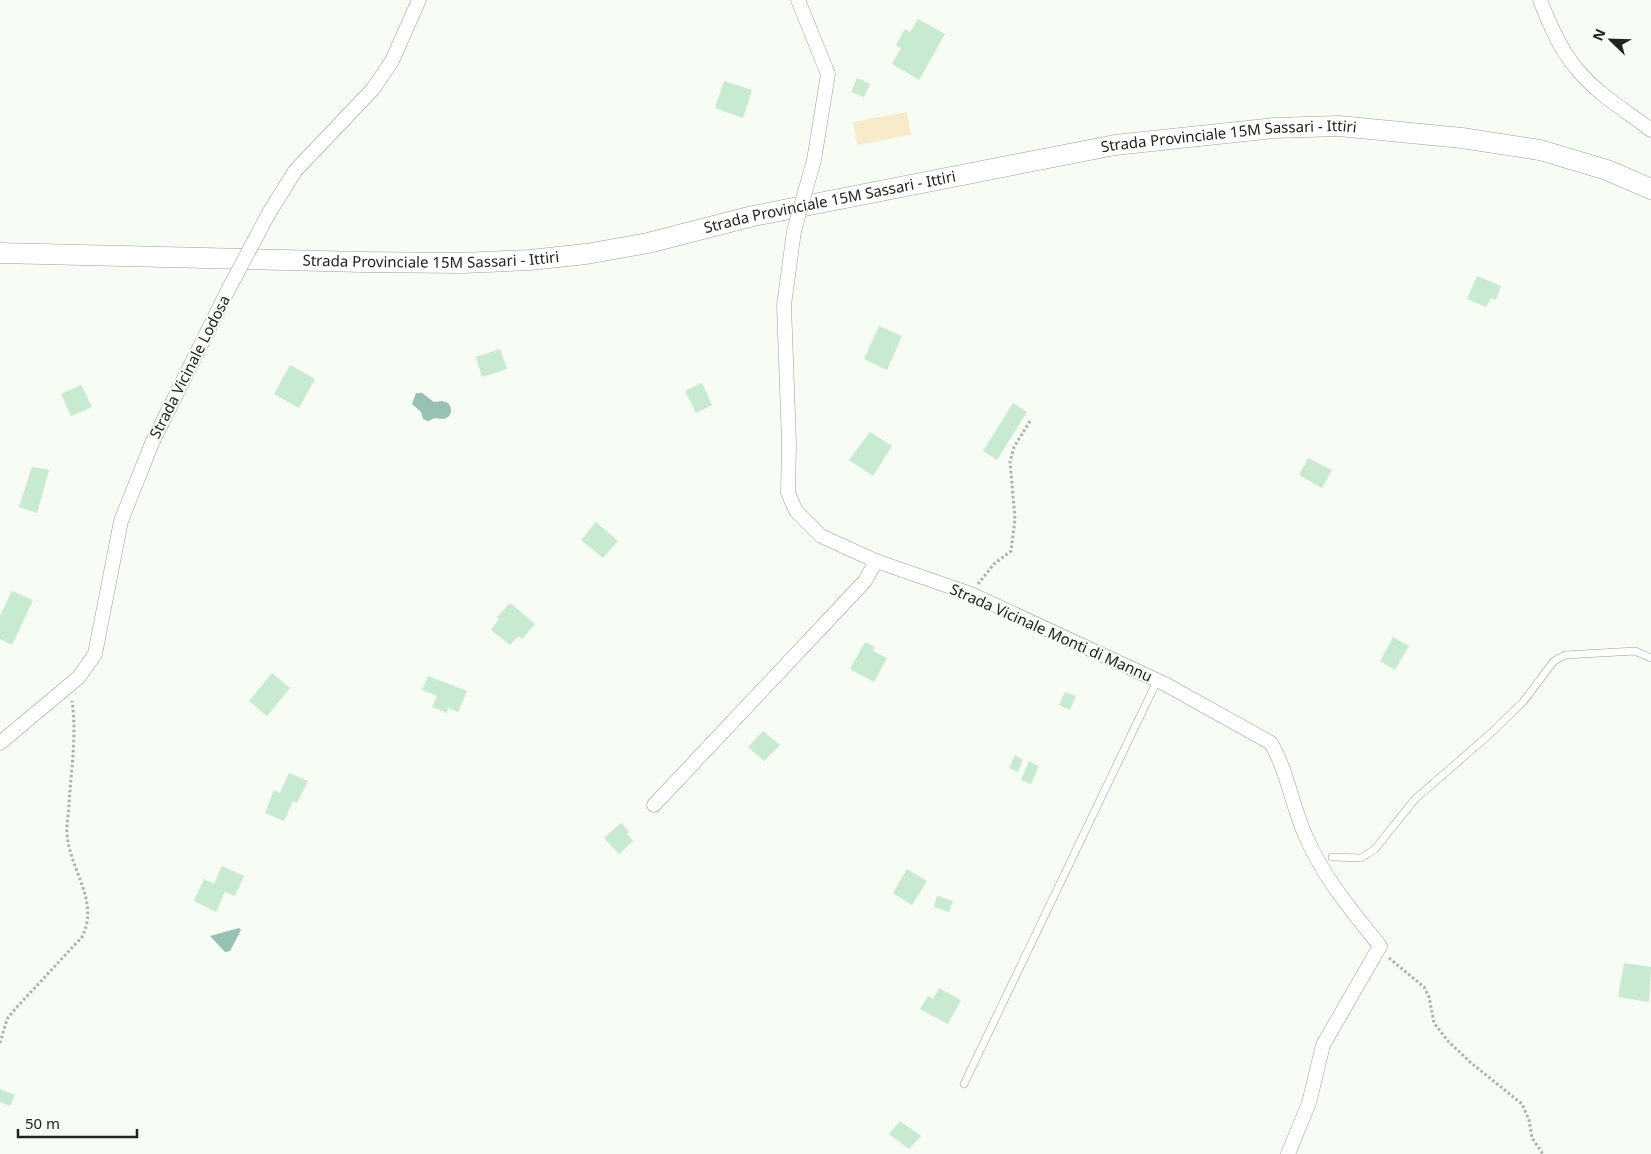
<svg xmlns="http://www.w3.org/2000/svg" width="1651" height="1154" font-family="'Noto Sans',sans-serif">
<rect width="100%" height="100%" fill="#f7fdf4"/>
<path fill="#f7ebc9" d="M907 112 911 135 857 145 853 122Z"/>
<path fill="#96c1b4" d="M416 393H422L434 402 442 401 448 403C453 409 452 416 444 419L435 418 428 421 423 419 421 412 412 404Z
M239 928 241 930 230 951 225 952 210 936Z"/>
<path fill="#c7ead1" d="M918 19 945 34 919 80 892 64 901 48 896 45 905 29 910 32Z
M857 78 870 84 864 97 851 92Z
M724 81 752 90 743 118 715 108Z
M1477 276 1501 286 1496 300 1491 298 1486 307 1467 299Z
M879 326 902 336 887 370 864 359Z
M500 349 507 369 482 377 476 357Z
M290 365 315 379 299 408 274 394Z
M702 383 712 405 696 413 685 391Z
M81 385 92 407 71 416 61 394Z
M1013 403 1027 412 997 460 983 451Z
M870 432 892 446 873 476 849 460Z
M1308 458 1332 470 1322 488 1299 475Z
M32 467 49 470 37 513 19 507Z
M596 522 618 541 603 558 581 540Z
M12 591 33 600 12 645 0 639V616Z
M510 603 535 624 522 639 518 636 510 645 491 630 499 619 497 617Z
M1393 637 1409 646 1395 670 1380 661Z
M865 642 875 647 873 651 887 658 874 682 850 669Z
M272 673 290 688 267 716 249 701Z
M428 676 467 691 458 712 448 708 447 713 432 707 437 696 422 690Z
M1065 692 1076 696 1070 710 1059 705Z
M763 731 780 745 764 761 748 747Z
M1015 755 1023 760 1018 772 1009 768Z
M1029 761 1039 766 1031 784 1021 780Z
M289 773 308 781 297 803 293 801 284 821 265 813 274 790 280 793Z
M621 823 629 832 627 834 633 841 619 854 604 838Z
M222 866 244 876 235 896 225 892 216 912 194 901 204 879 214 884Z
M907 869 927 881 912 905 893 893Z
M937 896 953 901 949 912 934 907Z
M1624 963 1651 967 1649 1002 1618 997Z
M939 988 961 1000 948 1024 920 1009 928 996 933 999Z
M0 1089 15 1095 10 1106 0 1102Z
M900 1121 921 1136 909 1149 889 1134Z"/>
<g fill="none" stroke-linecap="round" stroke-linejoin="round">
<g stroke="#9ba097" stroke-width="8">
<path id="lane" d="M1332 857 1361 858 1375 849 1415 799 1490 734 1523 702 1554 661 1565 655 1635 651 1651 658
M964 1084 1157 681"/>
</g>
<g stroke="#9ba097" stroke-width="15">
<path id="street" d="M798 0 828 74 814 160
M1540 0C1549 23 1560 49 1576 68 1596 93 1626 111 1651 130
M269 213 295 171 373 89 392 61 419 0
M794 231 784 305 789 443 788 493 796 511 821 536 876 561 971 594 1165 684 1271 743C1288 773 1292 806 1306 837 1324 878 1352 911 1380 946L1323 1045 1309 1103 1288 1154
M0 743 79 677 95 654 121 521 152 443 228 290
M654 805 865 581 876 561"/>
</g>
<g stroke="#9ba097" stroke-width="21">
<g id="secondary">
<path id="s1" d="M0 253 362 262 462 263 530 260 586 254 648 243 753 216 1115 145 1274 128 1339 126 1462 138 1540 150 1607 170 1651 189"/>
</g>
</g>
<path stroke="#acb0a9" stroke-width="3" stroke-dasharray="2.5 2.5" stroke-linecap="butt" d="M978 584 994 564 1011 551 1015 519 1010 462 1014 447 1030 421
M1389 958 1424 987 1429 997 1434 1023 1448 1041 1470 1062 1522 1104 1529 1120 1532 1138 1543 1154
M0 1043 7 1019 16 1008 82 937C100 901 70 871 67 834 66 825 69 814 69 804 71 770 77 735 72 701"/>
<use href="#lane" stroke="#fff" stroke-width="7"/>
<use href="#street" stroke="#fff" stroke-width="14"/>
<use href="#secondary" stroke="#fff" stroke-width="20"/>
<g stroke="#9ba097" stroke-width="15" stroke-linecap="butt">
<path id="street-bridge" d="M794 231 814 160
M228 290 269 213"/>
</g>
<use href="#street-bridge" stroke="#fff" stroke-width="14"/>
</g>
<g text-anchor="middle" stroke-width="4" stroke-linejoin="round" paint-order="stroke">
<g font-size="15" fill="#21231f" stroke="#f7fdf4">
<text dy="5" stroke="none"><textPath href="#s1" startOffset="1241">Strada Provinciale 15M Sassari - Ittiri</textPath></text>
<text dy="5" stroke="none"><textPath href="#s1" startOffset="836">Strada Provinciale 15M Sassari - Ittiri</textPath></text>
<text dy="5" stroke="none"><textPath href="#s1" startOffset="431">Strada Provinciale 15M Sassari - Ittiri</textPath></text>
<text transform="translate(190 367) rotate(-63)" y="5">Strada Vicinale Lodosa</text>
<text transform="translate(1051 633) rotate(24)" y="5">Strada Vicinale Monti di Mannu</text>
</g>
</g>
<g transform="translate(1611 40) rotate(293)" stroke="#f7fdf4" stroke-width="4" paint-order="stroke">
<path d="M0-4L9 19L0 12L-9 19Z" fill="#21231f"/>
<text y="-8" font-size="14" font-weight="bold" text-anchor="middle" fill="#21231f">N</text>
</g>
<path d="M18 1129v8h119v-8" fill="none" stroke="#21231f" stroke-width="2.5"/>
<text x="25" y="1129" font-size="15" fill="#21231f" stroke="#f7fdf4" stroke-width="4" paint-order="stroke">50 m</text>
</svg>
